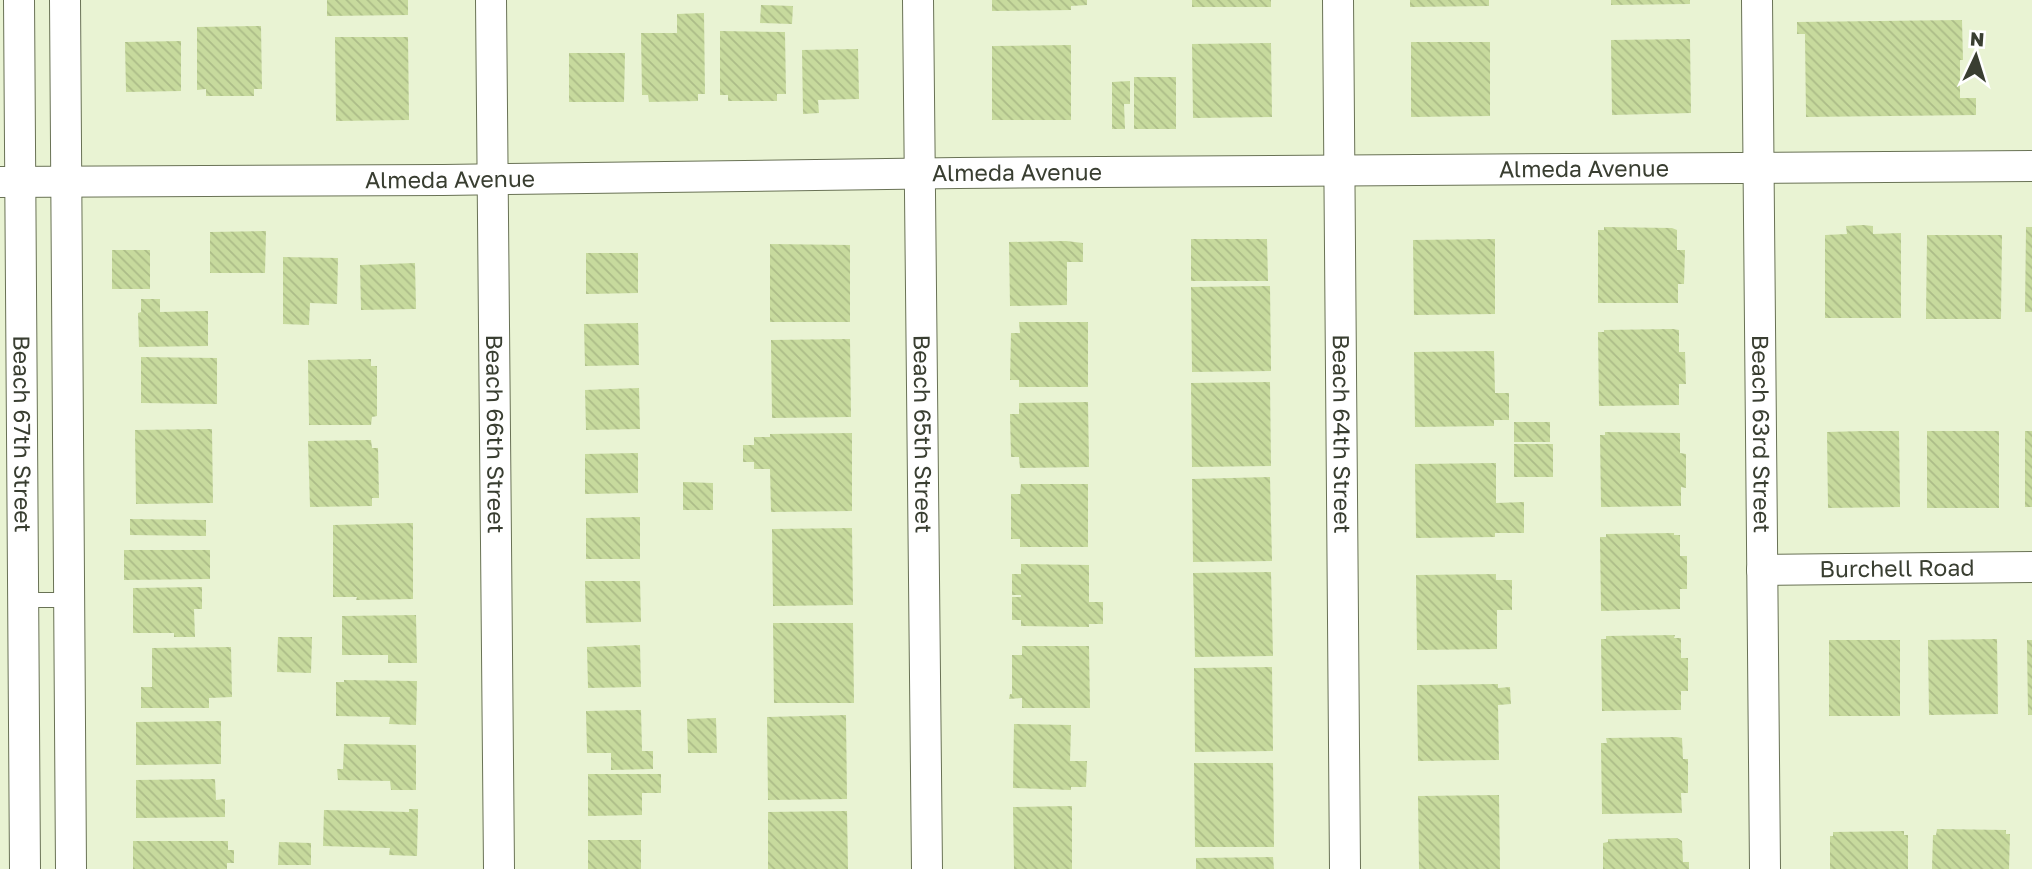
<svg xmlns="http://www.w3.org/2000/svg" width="2032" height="869" font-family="'Golos Text',sans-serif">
<defs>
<pattern id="building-back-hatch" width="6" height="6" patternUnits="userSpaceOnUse" patternTransform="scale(1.75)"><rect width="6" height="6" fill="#c7da9d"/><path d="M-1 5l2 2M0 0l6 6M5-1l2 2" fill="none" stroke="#acbc88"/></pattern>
</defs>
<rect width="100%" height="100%" fill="#e9f3d3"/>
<path fill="url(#building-back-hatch)" d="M327 0H408V15L327 16Z
M992 0H1087V5L1071 6V10L992 11Z
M1192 0H1271V7H1192Z
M1410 0H1489V6L1410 7Z
M1611 0H1690V4L1611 5Z
M761 5 793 6 792 24 760 23Z
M704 13 705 94H698V101L649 102 648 95H642L641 33H677V14Z
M1962 20 1963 60H1960V98H1976V115L1806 117 1805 34H1797V22Z
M261 26 262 89H254V96H206V89L197 90V27Z
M720 31 785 32 786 94H777V101H728V95H720Z
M335 37H408L409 120 336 121Z
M1690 39 1691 113 1612 115 1611 40Z
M181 41V91L126 92 125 42Z
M1411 42H1490V116L1411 117Z
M1271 43 1272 117 1193 118 1192 44Z
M1071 45V120H992V46Z
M858 49 859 99 818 100 819 113 803 114 802 50Z
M569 53H625L624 102H569Z
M1134 77H1176V129H1134Z
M1130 81V104H1124L1125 129H1112V82Z
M1863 225 1873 226V234L1901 233V318H1825V235L1847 234 1846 226Z
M1604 227 1672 228 1677 230V250H1685L1684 284H1678V303H1598V230H1604Z
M2026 227H2032V312H2025Z
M266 231 265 273H210V232Z
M1927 235H2002L2001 319H1926Z
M1191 239H1267L1268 281H1191Z
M1495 239V314L1414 315 1413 240Z
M1066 241 1083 243V262H1067V305L1010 306 1009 242Z
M770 244 850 245V322H770Z
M112 250H150V289H112Z
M586 253H638V293L586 294Z
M283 257 338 258 337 304 310 303 309 325 283 324Z
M415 263 416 309 361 310 360 265Z
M1270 286 1271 371 1192 372 1191 287Z
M141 299H160V312L208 311V346L139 347 138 313 141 312Z
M1019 322H1088V387H1019V380H1010L1011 333H1020Z
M638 323 639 365 585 366 584 324Z
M1673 329 1679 330V352H1685L1686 384H1679V405L1599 406 1598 332H1604V330Z
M850 339 851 417 772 418 771 340Z
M1494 351 1495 393H1509V420H1494V426L1415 427 1414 352Z
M141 357 217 358V404L141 403Z
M371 359V366H377V416L372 417 371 425H309L308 360Z
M1270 382 1271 466 1192 467 1191 383Z
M639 388 640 429 586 430 585 390Z
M1088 402 1089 467 1020 468 1019 457H1011L1010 414H1019V403Z
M1514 422H1550V442H1514Z
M212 429 213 503 136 504 135 430Z
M1864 431H1899L1900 507 1828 508 1827 432Z
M1927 431H1999V508H1927Z
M2025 431H2032V507H2025Z
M1605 432 1680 433V453L1686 454V488L1681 487V506L1601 507 1600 435H1605Z
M852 433V511L771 512 770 469H754V462H743V445H754V437H770V434Z
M371 440 372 448H378L379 498H372V506L310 507 308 441Z
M1514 444H1553V477H1514Z
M638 453V493L585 494V454Z
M1496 463V503L1524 502V533H1495V537L1416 538 1415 464Z
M1270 477 1272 561 1193 562 1192 479Z
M683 482 713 483V510H683Z
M1021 484H1088V547H1020V539H1011V494H1020Z
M640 517V559H586V518Z
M130 519 206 520V536L130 535Z
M413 523V599L356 600 357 597H333V525Z
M852 528 853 605 773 606 772 529Z
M1674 533V535H1680V556H1687V589H1680V609L1601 611 1600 537H1606V534Z
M124 550H210V579L124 580Z
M1021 564 1089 565V602H1103V624H1089V627L1021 626V620H1012V597H1021V595H1012V574H1021Z
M1271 572 1273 656 1195 657 1193 573Z
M1496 574V580H1512V610H1497V649L1417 650 1416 575Z
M585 581H640L641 622 586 623Z
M202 587V609H194L195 637H174V633H133V588Z
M416 615 417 663H388V655H342V616Z
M773 623H853L854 703H774Z
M1675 635 1674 638H1681V658H1688V691H1681V710L1602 711 1601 639H1606V636Z
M278 637H312L311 673 277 672Z
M1997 639 1998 714 1929 715 1928 640Z
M1829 640H1900V716H1829Z
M2027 640H2032V715H2028Z
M640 645 641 687 588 688 587 647Z
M1022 646H1089L1090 708H1022V698L1009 699 1010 694H1012V655H1022Z
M231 647 232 697 209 698V708H141V687H152V648Z
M1272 667 1273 751 1195 752 1194 668Z
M344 680 417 681 416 725 389 724 390 717 336 716V682H344Z
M1498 684V688L1510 687 1511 704 1498 705 1499 760 1418 761 1417 685Z
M641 710 642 751H653V769L611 770V753H587L586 711Z
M846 715 847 799 768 800 767 717Z
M716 718 717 753H688L687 719Z
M221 721V764L136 765V722Z
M1014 724 1071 725 1070 761H1087L1086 787H1071V790L1013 788Z
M1676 737 1682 738 1683 759H1688V793H1681L1682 813 1602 814 1601 743H1607L1606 738Z
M344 744 416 745V790H391L390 781 338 780 337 769H343Z
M1194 763H1273L1274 847H1195Z
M588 774H661V793H642V815L588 816Z
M215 779 216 800 225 799V817L136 818V780Z
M1499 795 1500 869H1419L1418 796Z
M1072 806V869H1014L1013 807Z
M409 809H418L417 856 389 855 390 848 323 846 324 810 409 812Z
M847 811 848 869H768V812Z
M1937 829 2006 830V834H2010L2009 869H1932L1933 835H1936Z
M1904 831V835H1908V869H1830V836H1833V832Z
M1677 838 1682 841 1683 862H1689V869H1603V843L1608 842V839Z
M588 840H641V869H588Z
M133 841H228V850H234V863H227V869H133Z
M279 842 311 843V865H278Z
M1273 857 1274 869H1196V858Z"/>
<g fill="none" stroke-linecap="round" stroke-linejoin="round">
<g stroke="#697255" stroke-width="16">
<path id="lane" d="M23 600H69"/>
</g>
<g stroke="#697255" stroke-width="32">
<g id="street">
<path id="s1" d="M19 0 25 869"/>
<path d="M65 0 71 869"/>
<path id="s2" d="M491 0 499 869"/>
<path id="s3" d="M918 0 927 869"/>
<path id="s4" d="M1338 0 1345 869"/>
<path id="s5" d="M1757 0 1765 869"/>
<path id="s6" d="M0 182 443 180 958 173 2032 166"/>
<path id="s7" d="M1762 570 2032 567"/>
</g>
</g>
<use href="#lane" stroke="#fff" stroke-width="14"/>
<use href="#street" stroke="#fff" stroke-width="30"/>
</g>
<g text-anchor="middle" stroke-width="5" stroke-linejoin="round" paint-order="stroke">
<g font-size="23" fill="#393e31" stroke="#fff">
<text dy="8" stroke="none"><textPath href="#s6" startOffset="1584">Almeda Avenue</textPath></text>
<text dy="8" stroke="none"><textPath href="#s6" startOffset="1017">Almeda Avenue</textPath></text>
<text dy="8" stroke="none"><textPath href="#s6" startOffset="450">Almeda Avenue</textPath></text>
<text dy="8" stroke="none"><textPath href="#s1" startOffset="434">Beach 67th Street</textPath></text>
<text dy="8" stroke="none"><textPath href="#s2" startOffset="434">Beach 66th Street</textPath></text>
<text dy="8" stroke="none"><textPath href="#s3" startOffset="434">Beach 65th Street</textPath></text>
<text dy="8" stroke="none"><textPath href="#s4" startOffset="434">Beach 64th Street</textPath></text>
<text dy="8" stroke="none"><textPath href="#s5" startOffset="434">Beach 63rd Street</textPath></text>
<text dy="8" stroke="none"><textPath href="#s7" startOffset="135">Burchell Road</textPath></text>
</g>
</g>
<g transform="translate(1976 56) rotate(4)" stroke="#ffffff" stroke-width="5" paint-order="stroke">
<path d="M0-5L12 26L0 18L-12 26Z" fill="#393e31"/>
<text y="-10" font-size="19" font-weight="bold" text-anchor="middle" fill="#393e31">N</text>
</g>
</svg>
